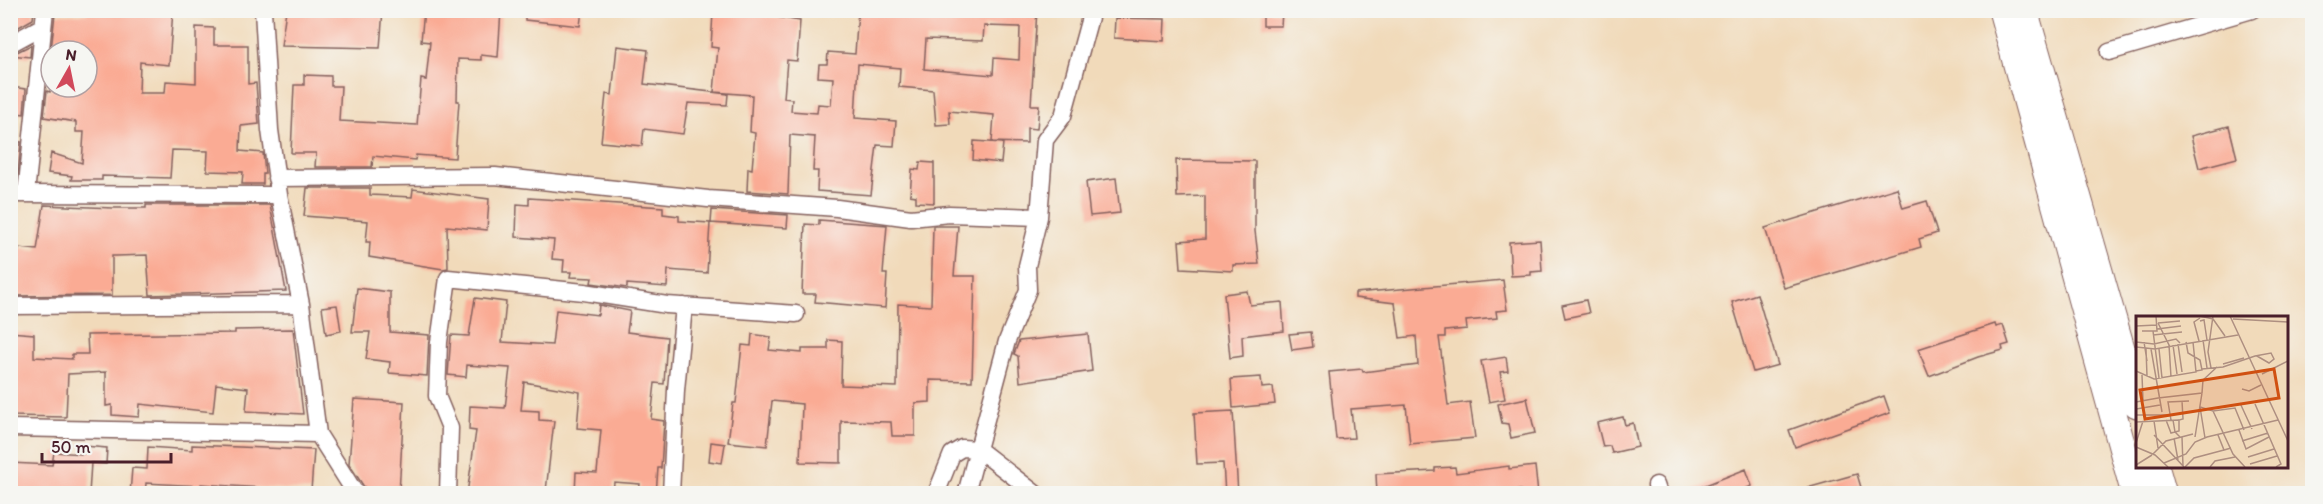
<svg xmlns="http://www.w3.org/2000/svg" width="2323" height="504" font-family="Itim,sans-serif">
<rect width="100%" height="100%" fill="#f6f6f2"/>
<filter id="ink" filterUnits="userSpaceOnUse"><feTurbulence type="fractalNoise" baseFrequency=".0167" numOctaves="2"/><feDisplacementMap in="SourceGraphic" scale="12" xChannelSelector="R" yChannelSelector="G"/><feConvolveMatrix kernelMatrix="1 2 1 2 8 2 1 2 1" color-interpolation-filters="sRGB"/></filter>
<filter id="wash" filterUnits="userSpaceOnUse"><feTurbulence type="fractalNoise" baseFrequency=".008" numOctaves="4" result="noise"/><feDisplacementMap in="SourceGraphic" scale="24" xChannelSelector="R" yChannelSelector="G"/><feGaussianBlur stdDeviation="1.35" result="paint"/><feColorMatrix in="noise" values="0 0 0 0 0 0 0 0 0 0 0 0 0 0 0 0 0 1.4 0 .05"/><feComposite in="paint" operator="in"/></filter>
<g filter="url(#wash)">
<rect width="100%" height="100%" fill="#f1daba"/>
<g id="blocks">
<path fill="#faab94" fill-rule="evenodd" d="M10 10H34L33 19 10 32Z
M87 10H173L169 65 140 62 139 93H165L166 81 196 83V27L214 28V45H248V84L256 83 259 124 241 126 240 151 263 153 265 174H263V184H242L243 172 207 171 208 151 172 150 170 178 102 176V180H71L72 176 48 173 51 153 82 163 84 132H76V122L44 117 47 91 50 92 51 87H87V51H51L55 14H87Z
M286 10H383L380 48 281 46Z
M424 10H501L498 57 481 55V60L458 59 457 101H459L455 158 416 155 415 160 373 156 372 167H315L316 153H291L294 85H304V75L331 76V86H341L339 121 417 125 421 79 426 80 430 42 421 41Z
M525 10H582L580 26 525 20Z
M858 10H1037L1031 105H1039L1037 129 1027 128V143L992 142 994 115 949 111 950 124 936 125 933 90 899 87 900 68 858 64 855 118 896 121 894 146 877 145 871 195 817 191 818 171H813L815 137 790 135 788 194 747 191 748 168 752 169 755 133 750 132 752 95 714 92 718 48 711 47 713 12H746L800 21 797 61 787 60 784 98 792 99 791 111 817 113 818 104 831 105 833 78 818 77 819 64H827L828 52 855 54ZM984 26 1020 27 1019 60 994 58 993 75 924 69 926 39 983 41Z
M1263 12H1282L1281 26H1263Z
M1115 18 1165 19 1164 41 1114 38Z
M31 45 30 57 10 55 15 53Z
M617 46 648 50 644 84 728 94 727 105 688 103 683 134 644 129 642 146 601 142 606 94 612 95Z
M10 87 26 89 24 114 10 112Z
M2229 126 2237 158 2199 168 2191 136Z
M10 141 21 142 17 184 10 183Z
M974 141 1003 143 1001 163 973 160Z
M1176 160 1255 161V231L1259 264 1233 265V271L1181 268 1179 241 1205 239V196L1177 197Z
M920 162 934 163V203L916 202V196L910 195 912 169 919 170Z
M1116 178 1120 213 1090 216 1086 182Z
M307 188H370V195L412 197 413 189 489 199 487 230 447 226 448 268 443 269 369 257 370 242H366L368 221 304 216Z
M1897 188 1903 208 1927 201 1937 233 1919 239 1921 247 1784 288 1765 228Z
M529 198 663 207V214L679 216V221L710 223 707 273 668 270 667 287 627 284V288L591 283 592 278 570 277 571 272H563L564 260 552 259 554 240 516 237 517 204 529 205Z
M44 205 113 208H146V205H270L286 291 150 295 147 255 116 256H112V295L10 296V247L37 250Z
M712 210 788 215 787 228 711 223Z
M819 220 887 225 883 274H887L885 308 815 302 816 294H802L805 224 819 225Z
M933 226H958L954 276H975L972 381 930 380V402L915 403V436H892L891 422 841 421V463L800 462 802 404 772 401 767 446 728 442 733 403H736L742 345 751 346 752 334 771 337 769 350 802 353V349H828V340L842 341 841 385 897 387 898 304 931 306Z
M1540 240 1542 271 1531 272V275L1511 276 1509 242Z
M1503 280 1507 310 1496 311 1497 318 1466 321 1467 329 1445 331V337H1439L1448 405 1470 402 1475 438 1410 444 1406 405 1351 409 1354 438 1336 439 1329 372 1362 369 1363 372 1418 365 1416 336 1400 338 1395 303 1355 298V293Z
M357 288 390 292V332L429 335 427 376 389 373 390 362 366 359 370 332H352Z
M1247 291 1250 305 1282 302 1284 331 1242 336 1243 356 1230 358 1224 294Z
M1757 294 1778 365 1753 372 1732 302Z
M475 298 506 302 502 342 552 345 556 310 598 315 599 305 630 311 627 332 667 337 664 384 655 383 651 419 664 421 661 468H658L656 494H639L640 484 614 482 613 494H575L576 472 597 473 601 430 577 428 580 392 524 382 521 410 539 411V420L554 421 546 491 521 489V494H467L476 431 469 430 470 406 505 408 510 368 467 365 466 377 448 375 451 335 469 336Z
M1586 300 1589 313 1565 318 1562 305Z
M337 305 341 331 326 334 322 307Z
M1995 324 1996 327 2003 325 2009 344 2002 346 2003 350 1978 357 1929 376 1918 349Z
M293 329 303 414 246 411 248 388 216 384 213 412 140 404 139 417 112 415V405L106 406V372L68 374 66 417 10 416V332L34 334V357L72 359V354H88L87 335 235 333V330Z
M1311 332 1313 347 1292 350 1289 334Z
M1088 334 1092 371 1020 382 1018 356 1014 354 1019 341Z
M1506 357 1508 371 1500 372 1505 399 1489 402 1481 361Z
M1261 377 1262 388 1273 387 1275 404 1233 408 1231 379Z
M1884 396 1890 413 1795 447 1789 430Z
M1527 398 1535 433 1511 438 1508 424 1502 423 1498 404Z
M354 399 404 402 399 494 368 493 349 464Z
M1233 411 1238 494H1225L1223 463 1197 464 1194 413Z
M1623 417 1625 425 1633 423 1638 447 1612 453 1610 446 1603 447 1597 423Z
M711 442 725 444 722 463 709 461Z
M192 445 314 450 311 491 201 484V486L146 483 145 494H130L132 468 147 469 148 447 192 450Z
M84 446 107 448 106 464 91 463 89 494H10V463L52 465 54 452 83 454Z
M1509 466V469L1535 466 1538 494H1521L1520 490 1496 494H1377L1376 474 1435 471V468L1455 467 1456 473Z
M1746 469 1752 486 1747 488 1749 494H1683Z
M1857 474 1863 494H1808L1807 488Z"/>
</g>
</g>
<g filter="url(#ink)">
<use href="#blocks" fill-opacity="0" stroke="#84605d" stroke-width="1.5"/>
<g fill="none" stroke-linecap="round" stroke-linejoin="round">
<g stroke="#84605d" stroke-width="19">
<path id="minor" d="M263 10 270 130 279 195 301 304 318 434 354 491 358 494
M10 44 43 26
M2109 52 2252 10
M276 178 495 176 708 199 837 208 911 218 949 214 1039 217 1045 140 1063 116 1092 10
M10 194 279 195
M26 194 45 10
M10 306 301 304
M10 428 318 434
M1656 485 1659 494
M448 494 450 428 437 396 439 342 448 278 584 292 667 305 796 314
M671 494 676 390 684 306
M936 494 952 454 962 448 978 449 1036 494
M966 494 1007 341 1028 290 1027 266 1039 217"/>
</g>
<g stroke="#84605d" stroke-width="29">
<path id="trunk" d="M2002 10 2135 494
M2024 10 2137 404
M2155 466 2163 494"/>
</g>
<use href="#minor" stroke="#fff" stroke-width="16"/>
<use href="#trunk" stroke="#fff" stroke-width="27"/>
</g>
</g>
<g transform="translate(2136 316)">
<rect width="152" height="152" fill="#f1daba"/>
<path fill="none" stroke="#ae8f81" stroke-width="1.5" d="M64 0 77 3 89 20M94 0 152 125M97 3 152 6M64 5 68 4 71 24M22 7 33 29 35 61M22 7 44 5M0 10 21 9M21 13 45 10M6 15H21L20 0M17 15 23 62M17 19 46 16M67 24 71 52M63 25 58 6 64 2M0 26 18 28 40 23 44 27M8 26 11 45M50 26 52 37 64 44 66 54 60 55M42 28 46 56M37 29 41 58M0 31 19 33 102 19M10 33 11 60M15 33 26 96M23 33 26 62M87 48 108 42M75 52 72 36 77 0M66 53 87 51 119 40 135 37 138 43 133 47 121 40M0 55 18 63 60 56 57 26M126 58 152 45M6 59 7 85M106 73 113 75 125 69M22 82 66 77 67 64 81 51M0 86 22 82M104 87 116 113M119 88 145 148 140 151M64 91 77 95 99 92 108 114M64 91 69 122M0 93 24 89M77 95 97 138 109 151M0 99H34M30 104 35 117 39 116 37 104M35 104 32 86 53 85M18 105 22 132M0 106 43 104M103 114 110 133 133 121M18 119 48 151M82 119 88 134 95 132M44 121 39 116 43 115V104L47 103 46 85M46 121 47 150M59 121 66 77M38 122 42 144M106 125 132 117M0 127 7 105M0 131 19 139 32 151M17 138 30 125 57 118M112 141 138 133M28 147 50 138 59 126 71 121 142 104M114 148 141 140M0 149 16 139M49 151 58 142 88 134M74 151 79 145 99 141"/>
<path fill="#d05011" fill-opacity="0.15" stroke="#d05011" stroke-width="3" d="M138 53 143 82 9 103 4 74Z"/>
<rect width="152" height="152" fill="none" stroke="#4a1f2b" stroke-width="3"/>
</g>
<rect width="2323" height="504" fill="none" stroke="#f6f6f2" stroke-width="36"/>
<g transform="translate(69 69) rotate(9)"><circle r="28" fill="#f6f6f2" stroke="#b1a0a2" stroke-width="1.5"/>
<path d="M0-4.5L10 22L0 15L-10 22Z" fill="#d1495b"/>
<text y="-9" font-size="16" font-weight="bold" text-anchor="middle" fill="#4a1f2b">N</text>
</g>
<path d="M42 453v9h129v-9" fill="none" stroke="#4a1f2b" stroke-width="3"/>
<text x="51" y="453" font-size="18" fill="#4a1f2b" stroke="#f6f6f2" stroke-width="4.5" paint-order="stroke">50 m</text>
</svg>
